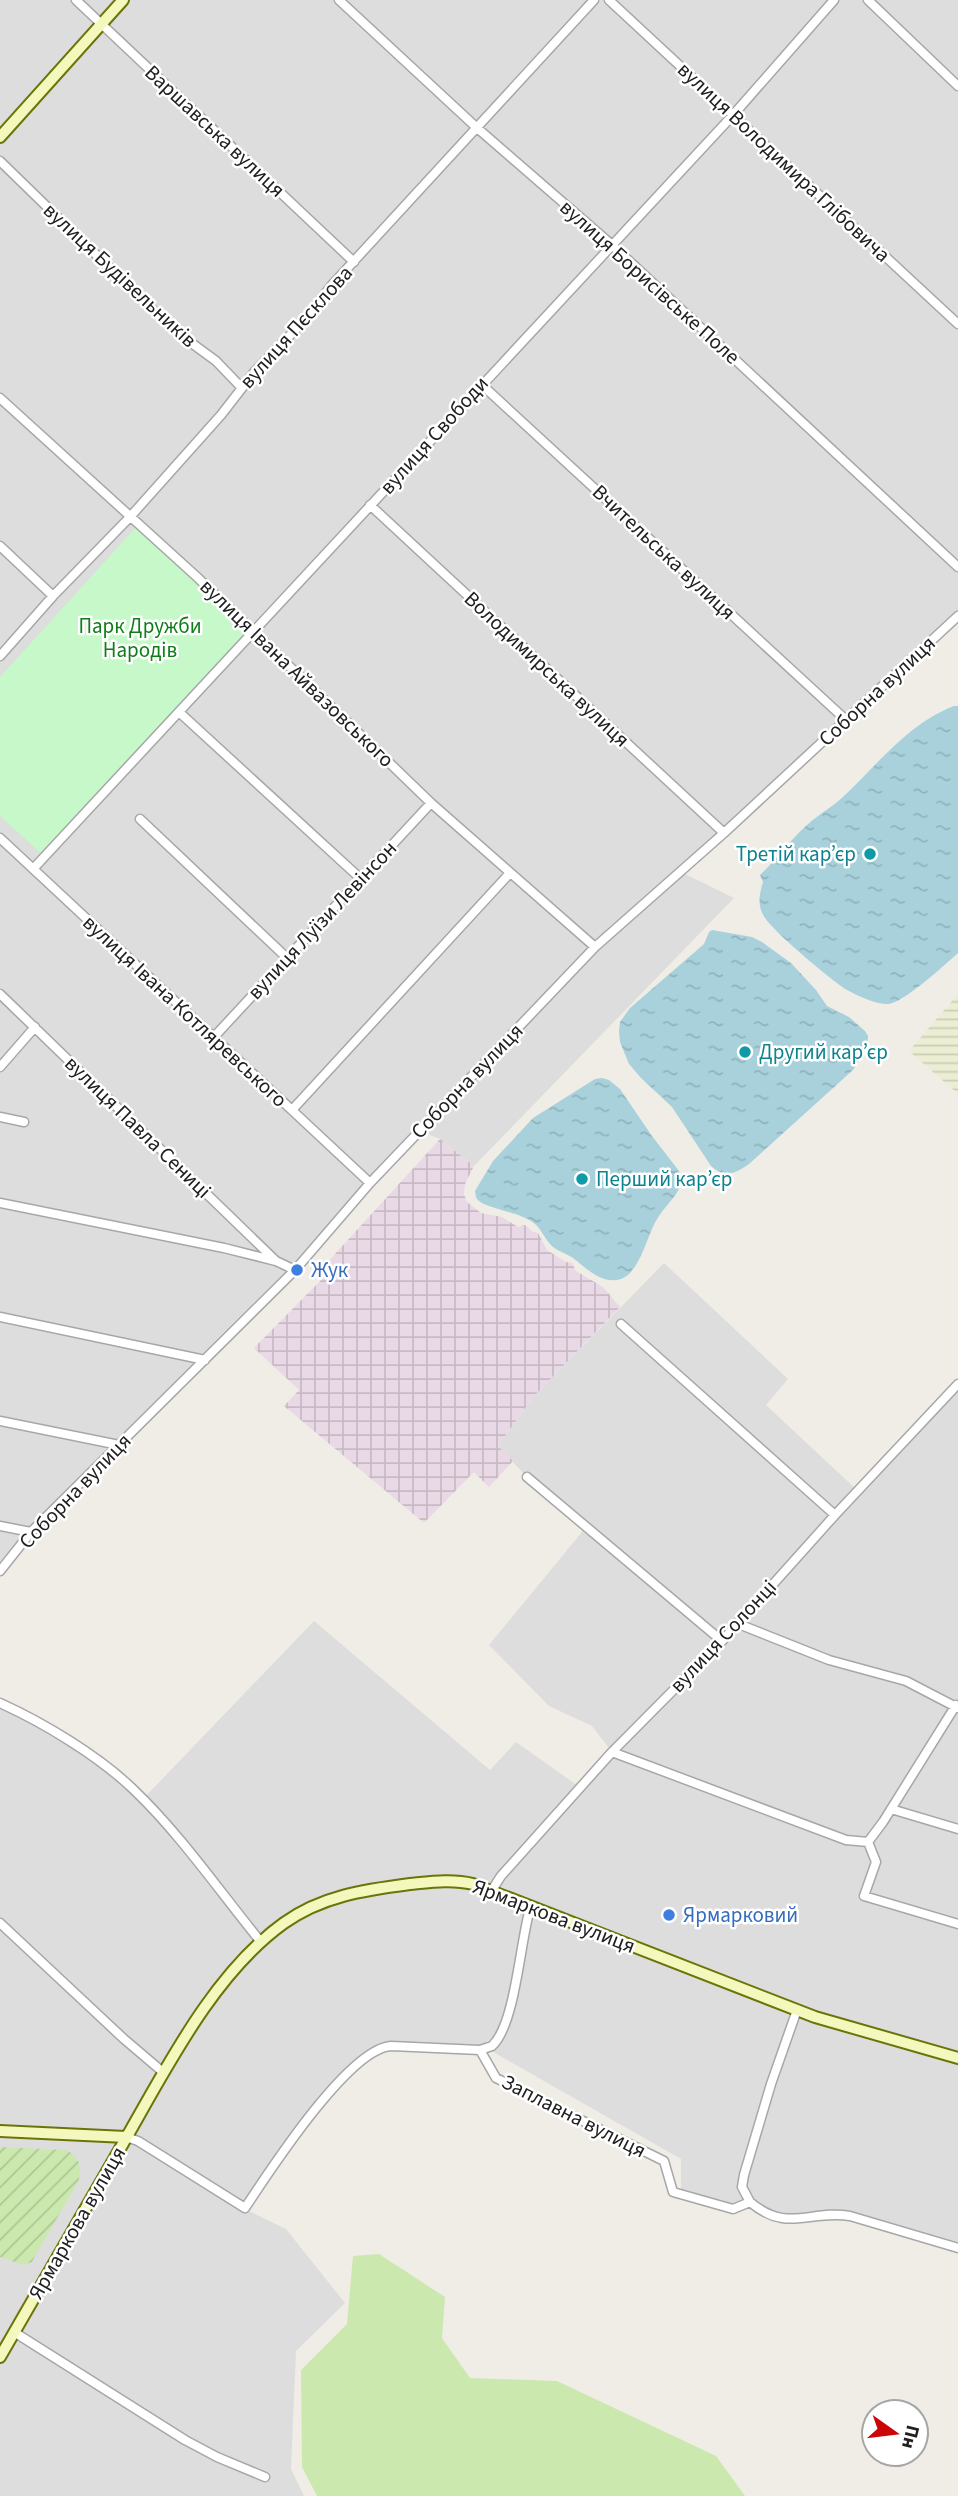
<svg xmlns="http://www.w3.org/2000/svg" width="958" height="2496" font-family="'Source Sans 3',sans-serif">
<defs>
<pattern id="industrial-grid" width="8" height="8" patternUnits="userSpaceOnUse" patternTransform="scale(1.75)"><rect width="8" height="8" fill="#e9d9e6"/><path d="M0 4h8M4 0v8" fill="none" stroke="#c8bac5"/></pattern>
<pattern id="farmland-rules" width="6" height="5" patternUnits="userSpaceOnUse" patternTransform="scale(1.75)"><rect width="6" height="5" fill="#eceed3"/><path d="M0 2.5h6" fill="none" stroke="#caccb5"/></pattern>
<pattern id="garden-furrows" width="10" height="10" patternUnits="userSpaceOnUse" patternTransform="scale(1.75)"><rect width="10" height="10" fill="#cbe8ae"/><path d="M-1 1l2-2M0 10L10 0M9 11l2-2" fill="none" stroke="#aec795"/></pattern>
<pattern id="water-ripples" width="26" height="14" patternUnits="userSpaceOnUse" patternTransform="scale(1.75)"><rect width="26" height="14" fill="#a8d1dc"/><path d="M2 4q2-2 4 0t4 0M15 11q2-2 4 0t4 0" fill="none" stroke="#90b3bc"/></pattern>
</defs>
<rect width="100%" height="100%" fill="#f0ede7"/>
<path fill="#dedddd" d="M0 0H958V616L681 872 734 898 474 1166 440 1139 419 1131 295 1270 31 1532 0 1571Z
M664 1263 788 1379 766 1405 858 1491 958 1384V2248L850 2216 786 2219 681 2191V2159L488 2049 380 2048 336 2087 245 2209 286 2229 345 2303 296 2351 291 2469 304 2496H0V1703L111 1771 143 1799 314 1621 490 1770 516 1742 581 1788 612 1752 592 1726 549 1706 489 1645 586 1527 527 1477 498 1446 534 1396Z"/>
<path fill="url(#industrial-grid)" d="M440 1139 474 1166 465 1184 464 1194 467 1202 481 1213 502 1217 518 1227 525 1225 533 1232 538 1233 547 1250 566 1262 572 1263 576 1271 603 1287 620 1307 534 1396 498 1446 513 1461 489 1487 474 1472 424 1523 284 1406 299 1390 254 1348 324 1277 325 1265Z"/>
<path fill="url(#farmland-rules)" d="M958 994V1094L909 1051Z"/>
<path fill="#cbe8ae" d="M379 2254 445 2297 442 2338 470 2378 557 2381 716 2456 745 2496H317L302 2467 301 2370 347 2324 353 2256Z"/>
<path fill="#c6f8c9" d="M137 526 250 633 45 857 0 816V677Z"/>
<path fill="url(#garden-furrows)" d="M0 2147 65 2150C79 2155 83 2168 78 2182L35 2256 32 2262 23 2265 0 2257Z"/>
<path fill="url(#water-ripples)" d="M954 706H958V953C946 964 902 1004 888 1004 875 1004 858 996 847 990 831 980 775 933 765 918 757 906 759 895 763 882L760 875C776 860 790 840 807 825 819 814 834 806 845 795 879 763 909 723 954 706Z
M712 930 752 937 762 942 791 963 816 990 827 1006 849 1017 865 1031 868 1036 867 1048 853 1070 749 1164C735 1174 725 1178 711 1166L672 1107 641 1078 629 1064 620 1042 619 1031 620 1022 630 1008 704 944 709 932Z
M602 1078 609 1080 620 1089 652 1136 679 1171 683 1180C679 1194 667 1204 659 1216 647 1233 641 1272 621 1279 602 1285 586 1268 573 1258 566 1253 556 1251 550 1244 544 1237 541 1229 534 1223 519 1212 486 1208 479 1201 475 1197 476 1196 475 1191L493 1161 533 1118 595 1079Z"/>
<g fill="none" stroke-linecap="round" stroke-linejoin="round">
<g stroke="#a7a7a7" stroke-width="11">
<path id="street" d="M76 0 354 262
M339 0 476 127 612 245 958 567
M609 0 958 324
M868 0 958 86
M0 161 152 309 186 339 216 361 241 387
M481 384 846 720
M0 398 197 577 431 803 595 947
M370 505 724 833
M0 546 53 596
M0 656 53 596 130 517 221 415 256 370 304 321 331 286 594 0
M179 712 361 879
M140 819 286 957
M0 838 370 1183
M33 869 734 114 834 0
M0 994 276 1261
M213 1038 431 803
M0 1067 35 1027
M292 1110 510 873
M0 1117 24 1122
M0 1203 224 1248 276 1261 295 1270
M0 1317 205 1360
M621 1324 835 1515
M0 1421 119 1445
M527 1477 722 1641
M0 1526 31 1532
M0 1571 31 1532 295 1270 370 1183 595 947 724 833 958 616
M736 1623 829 1660 906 1681 958 1708
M0 1703C44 1723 99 1756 134 1790 181 1835 220 1892 261 1942
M612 1752 846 1840 868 1842 876 1862 864 1896 958 1924
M891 1809 958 1829
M868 1842 883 1822 956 1705
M492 1890 501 1876 612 1752 722 1641 835 1515 958 1384
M0 1923 124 2039 164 2073
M480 2050 492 2046C516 2024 520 1939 531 1905
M126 2137 138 2141 245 2208C269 2172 348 2049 391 2046L480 2050 496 2078 664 2161 673 2192 733 2209 750 2202C788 2234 810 2209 850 2216L958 2248
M750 2202 742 2187 744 2175 771 2084 797 2010
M14 2332 185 2440 217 2457 265 2477"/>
</g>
<g stroke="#6a7508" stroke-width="14">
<path id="secondary" d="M0 137 123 0
M0 2131 126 2137
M0 2357C41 2285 83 2213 125 2140 167 2067 214 1973 284 1923 322 1896 364 1890 410 1884 431 1882 452 1879 473 1884L815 2017 958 2058"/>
</g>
<use href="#street" stroke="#fff" stroke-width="8"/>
<use href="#secondary" stroke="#f5f8bd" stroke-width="10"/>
</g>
<g fill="#0f9aa8" stroke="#fff" stroke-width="2.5">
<circle cx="870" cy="854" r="7"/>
<circle cx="745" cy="1052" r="7"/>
<circle cx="582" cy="1179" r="7"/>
</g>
<g fill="#3f7fe0" stroke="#fff" stroke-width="2.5">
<circle cx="297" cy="1270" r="7"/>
<circle cx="669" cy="1915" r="7"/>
</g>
<g text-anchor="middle" stroke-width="5" stroke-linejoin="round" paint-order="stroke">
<g font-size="21" fill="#202020" stroke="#fff">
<text transform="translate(215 131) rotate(43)" y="7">Варшавська вулиця</text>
<text transform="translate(784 162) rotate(43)" y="7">вулиця Володимира Глібовича</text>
<text transform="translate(120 275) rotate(43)" y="7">вулиця Будівельників</text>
<text transform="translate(650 282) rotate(42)" y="7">вулиця Борисівське Поле</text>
<text transform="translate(296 327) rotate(-48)" y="7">вулиця Пєсклова</text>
<text transform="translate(434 435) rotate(-48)" y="7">вулиця Свободи</text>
<text transform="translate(664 552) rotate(43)" y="7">Вчительська вулиця</text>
<text transform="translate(547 669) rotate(43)" y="7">Володимирська вулиця</text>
<text transform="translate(297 673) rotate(44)" y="7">вулиця Івана Айвазовського</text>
<text transform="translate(877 691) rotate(-43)" y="7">Соборна вулиця</text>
<text transform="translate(322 920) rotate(-47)" y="7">вулиця Луїзи Левінсон</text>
<text transform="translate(185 1011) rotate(43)" y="7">вулиця Івана Котляревського</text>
<text transform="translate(467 1081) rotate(-46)" y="7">Соборна вулиця</text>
<text transform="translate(138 1127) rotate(44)" y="7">вулиця Павла Сениці</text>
<text transform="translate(75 1491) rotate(-46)" y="7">Соборна вулиця</text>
<text transform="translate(723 1636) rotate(-47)" y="7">вулиця Солонці</text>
<text transform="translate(554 1916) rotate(21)" y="7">Ярмаркова вулиця</text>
<text transform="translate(574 2116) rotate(27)" y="7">Заплавна вулиця</text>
<text transform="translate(77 2223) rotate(-60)" y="7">Ярмаркова вулиця</text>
</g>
<g font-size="21" fill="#0f7d18" stroke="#fff">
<text x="140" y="633">Парк Дружби<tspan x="140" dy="24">Народів</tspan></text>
</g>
<g font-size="21" fill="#0d838f" stroke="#fff" text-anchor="start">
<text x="856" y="861" text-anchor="end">Третій кар’єр</text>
<text x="759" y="1059">Другий кар’єр</text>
<text x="596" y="1186">Перший кар’єр</text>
</g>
<g font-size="21" fill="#366cbe" stroke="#fff" text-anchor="start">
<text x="311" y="1277">Жук</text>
<text x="683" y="1922">Ярмарковий</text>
</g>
</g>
<g transform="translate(895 2433) rotate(104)"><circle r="33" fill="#ffffff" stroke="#a6a6a6" stroke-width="2"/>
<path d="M0-5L12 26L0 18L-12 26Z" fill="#ca0607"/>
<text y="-10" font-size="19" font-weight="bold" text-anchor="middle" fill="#202020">Пн</text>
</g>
</svg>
